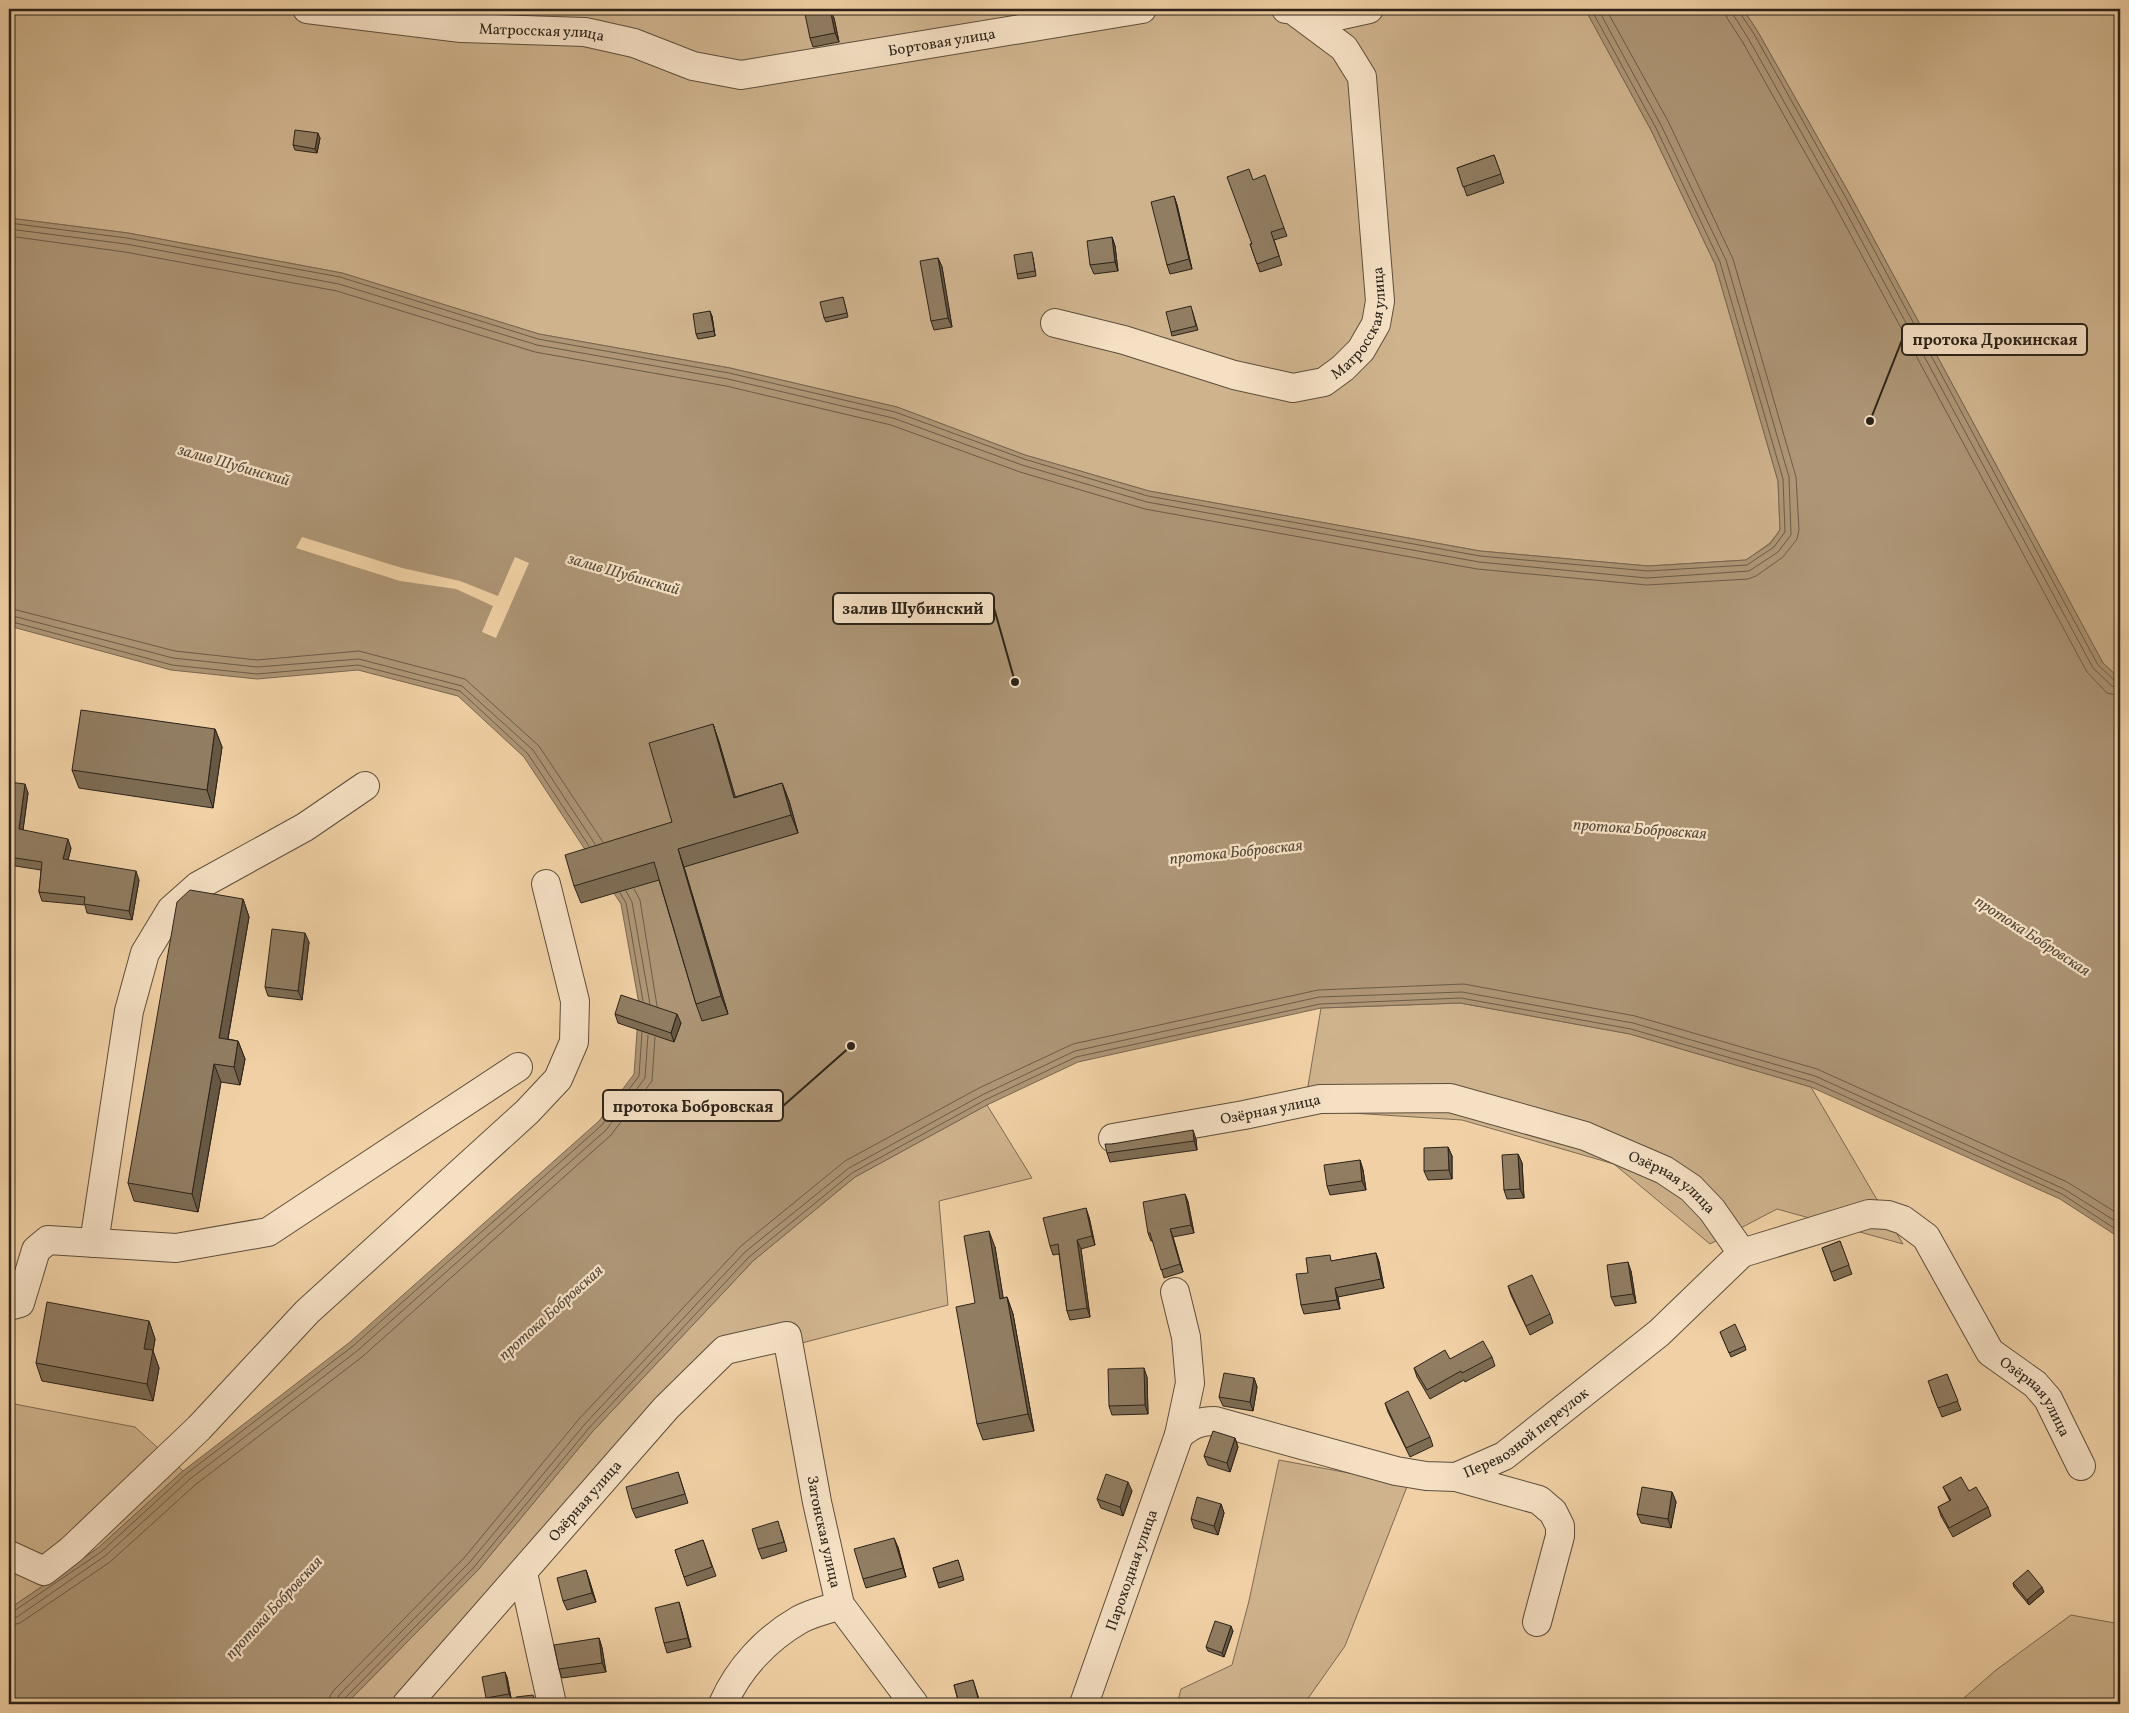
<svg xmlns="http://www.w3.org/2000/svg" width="2129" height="1713" font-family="Vollkorn,serif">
<rect width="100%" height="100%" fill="#f0d0a4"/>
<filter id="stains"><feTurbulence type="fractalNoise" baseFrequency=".004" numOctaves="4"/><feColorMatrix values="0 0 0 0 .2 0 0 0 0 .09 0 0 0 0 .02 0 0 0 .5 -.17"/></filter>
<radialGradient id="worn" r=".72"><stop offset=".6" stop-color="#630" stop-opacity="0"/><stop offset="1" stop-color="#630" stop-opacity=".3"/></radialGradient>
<path fill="#cfb38d" stroke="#7d6b54" d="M9 9H1585L1651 130 1715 264 1778 481 1780 530 1770 543 1746 560 1648 566 1480 551 1149 491 1025 455 897 407 730 368 539 334 342 273 128 233 9 218Z
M1743 9H2120V679L2103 663 1850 195 1758 32Z
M1460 1003 1630 1034 1811 1087 1903 1244 1777 1209 1710 1244 1614 1164 1462 1120 1304 1110 1321 1008Z
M987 1105 1032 1178 939 1201 948 1305 725 1363 423 1704H346L478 1570 593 1431 753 1261 855 1177Z
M9 1403 135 1427 183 1471 98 1548 9 1609Z
M1279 1460 1408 1484 1345 1646 1304 1704H1177L1181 1689 1232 1665 1249 1601Z
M2071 1615 2120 1624V1704H1957L1996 1670Z"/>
<path fill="#ad9575" stroke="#796751" d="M1585 9H1743L1758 32 1850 195 2103 663 2120 679V1238L2060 1199 1811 1087 1630 1034 1460 1003 1321 1008 1078 1062 987 1105 855 1177 753 1261 593 1431 478 1570 346 1704H9V1609L98 1548 183 1471 350 1342 599 1121 634 1074 639 1004 621 904 524 757 458 696 358 670 257 679 171 670 9 626V218L128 233 342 273 539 334 730 368 897 407 1025 455 1149 491 1480 551 1648 566 1746 560 1770 544 1780 530 1778 481 1715 264 1651 130Z"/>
<path fill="#f0d0a4" d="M302 537 402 568 460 581 498 596 515 557 529 563 496 638 482 632 493 606 456 589 400 581 296 548Z"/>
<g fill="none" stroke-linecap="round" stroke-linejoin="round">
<path stroke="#6c5c48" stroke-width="1" d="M1725 9 1727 18 1742 41 1834 204 2087 672 2107 693 2120 696
M1733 9 1734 16 1748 38 1840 201 2093 668 2112 686 2120 689
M1739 9 1740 13 1754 34 1846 198 2098 665 2115 681 2120 682
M9 223 127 238 340 277 538 339 729 373 895 412 1024 459 1148 496 1480 556 1648 571 1747 565 1774 547 1785 532 1783 479 1720 262 1656 128 1591 9
M9 229 126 244 339 284 537 345 728 379 893 418 1022 465 1147 502 1479 562 1647 578 1749 571 1778 552 1791 535 1789 477 1726 260 1661 125 1598 9
M9 236 125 252 337 291 535 352 726 386 891 425 1020 472 1145 509 1477 569 1647 585 1748 579 1756 576 1783 557 1797 539 1799 530 1796 477 1733 259 1668 121 1606 9
M9 608 175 651 257 660 359 651 465 679 539 746 603 842
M9 615 173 658 257 667 359 659 462 686 533 750 595 844
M9 621 172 665 257 674 358 665 460 691 528 754 589 846
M634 889 640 900 657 1006
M626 891 632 902 650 1004
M620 893 626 903 643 1001
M9 1612 14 1611 101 1552 186 1474 353 1346 602 1125 639 1076 642 1032
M9 1619 17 1617 105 1556 190 1479 357 1351 606 1130 645 1078 648 1035
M9 1626 20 1623 110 1562 195 1485 362 1357 611 1135 652 1081 655 1037
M329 1704 330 1696 334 1690 464 1558 579 1419 741 1246 845 1161 979 1088 1073 1044 1318 990 1464 984 1635 1016 1817 1069 2067 1182 2120 1215
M336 1704 339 1695 469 1563 585 1424 745 1252 849 1168 982 1095 1075 1051 1319 997 1462 992 1633 1023 1815 1076 2064 1189 2120 1224
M343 1704 344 1699 474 1567 589 1428 749 1257 852 1173 985 1100 1076 1057 1320 1004 1461 998 1631 1029 1813 1082 2062 1194 2120 1232"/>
<g stroke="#5c4e3c" stroke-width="30">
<g id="minor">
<path id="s1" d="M307 9 461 28 585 32 634 43 693 66 741 75 1142 9"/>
<path d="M1310 22 1369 9"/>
<path id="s2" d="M1055 323 1124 340 1234 375 1293 388 1324 382 1343 368 1361 350 1376 324 1380 301 1362 77 1344 48 1293 10 1286 9"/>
<path id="s3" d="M1113 1138 1244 1115 1320 1099 1450 1098 1585 1136 1664 1170 1691 1188 1712 1210 1742 1253 1869 1214 1888 1215 1903 1220 1926 1237 1990 1352 2035 1384 2048 1399 2081 1466"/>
<path d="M94 1243 129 1011 145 953 171 910 198 886 305 827 365 786"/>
<path d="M9 1306 20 1303 36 1250 48 1240 176 1248 268 1232 518 1067"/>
<path id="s4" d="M1179 1435C1191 1425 1199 1421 1215 1421L1396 1471 1426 1476 1456 1477 1504 1456 1659 1333 1742 1253"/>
<path d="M1456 1477 1539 1500 1553 1512 1560 1526V1536L1537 1622"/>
<path d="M9 1555 44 1571 71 1550 199 1428 307 1312 527 1112 558 1079 574 1042 575 1001 546 884"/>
<path d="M523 1573 552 1704"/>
<path id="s5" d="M407 1704 666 1408 725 1350 787 1336 817 1502 840 1605 914 1704"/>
<path d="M723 1704C738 1669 766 1639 799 1620 811 1613 827 1610 840 1605"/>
<path id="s6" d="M1084 1704 1179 1435 1190 1383 1186 1337 1175 1292"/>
</g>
</g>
<use href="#minor" stroke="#f5e0c4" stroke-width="28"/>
</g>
<path fill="#7d6c54" stroke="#2b231a" d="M834 18 839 42 813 47 810 38Z
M320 138 317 153 295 150 293 145Z
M1494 155 1504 183 1467 196 1457 168Z
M1253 180 1284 228 1287 236 1274 240 1282 265 1260 272 1250 244H1252Z
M1174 196 1177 205 1192 269 1170 274 1167 265Z
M1112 237 1115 246 1118 271 1094 274 1090 265Z
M1033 257 1036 276 1018 279 1017 274Z
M938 258 942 267 952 327 934 330 931 321Z
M843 297 848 317 826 322 824 318Z
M1192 310 1198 330 1172 336 1171 332Z
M712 316 715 336 698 339 696 334Z
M713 724 719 742 735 797 782 783 789 801 798 833 684 867 728 1014 702 1021 696 1004 659 880 581 903 574 886 672 822Z
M215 729 222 747 213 808 79 788 72 770Z
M9 782 28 793 23 830 71 848 68 860 139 880 132 920 87 913 85 905 42 901 39 892 41 870 9 865Z
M243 899 249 917 228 1039 238 1041 245 1059 240 1085 221 1082 198 1212 134 1201 128 1183Z
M309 942 302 1000 268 996 265 987Z
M615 1014 681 1023 674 1042 618 1023Z
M1196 1139 1197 1150 1110 1162 1107 1153 1112 1144Z
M1448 1147 1452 1156V1179L1428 1180 1424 1171Z
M1518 1154 1522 1163 1524 1198 1507 1199 1504 1190Z
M1360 1160 1363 1170 1366 1190 1330 1195 1327 1186Z
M1185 1194 1188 1202 1194 1233 1173 1237 1183 1272 1164 1278 1153 1241H1151L1148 1233Z
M1089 1217 1095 1245 1081 1249 1090 1317 1070 1320 1067 1311 1059 1254 1053 1255 1050 1246Z
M1840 1241 1852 1274 1834 1281 1822 1248Z
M995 1247 1003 1298 1007 1297 1013 1314 1034 1431 983 1440 977 1424Z
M1376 1253 1379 1262 1384 1288 1338 1297 1340 1309 1304 1314 1301 1305 1308 1273 1332 1261Z
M1631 1271 1636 1303 1615 1306 1611 1297Z
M1508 1286 1550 1314 1553 1323 1530 1335 1511 1295Z
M149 1321 155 1339 153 1351 159 1368 153 1401 42 1381 36 1363Z
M1720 1332 1745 1346 1746 1350 1731 1357Z
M1492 1357 1495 1366 1465 1382 1464 1380 1430 1399 1417 1377 1414 1368 1450 1359Z
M1947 1374 1961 1410 1942 1417 1931 1390Z
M1147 1377 1148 1414 1112 1415 1109 1406Z
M1254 1378 1257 1387 1253 1411 1223 1406 1219 1397Z
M1385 1403 1430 1437 1433 1446 1410 1457 1388 1412Z
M1235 1438 1238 1447 1230 1472 1208 1465 1204 1456Z
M678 1472 688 1503 636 1518 632 1509Z
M1943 1487 1969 1491 1988 1507 1991 1516 1953 1537 1941 1516 1938 1507 1950 1501Z
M1132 1491 1123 1516 1101 1508 1097 1499Z
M1672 1492 1676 1502 1671 1528 1641 1523 1637 1514Z
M1221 1504 1224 1513 1218 1535 1194 1528 1191 1519Z
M781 1530 787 1551 762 1559 758 1549Z
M703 1540 716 1576 687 1586 675 1550Z
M898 1547 906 1577 866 1588 863 1579Z
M958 1560 964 1580 939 1588 933 1568Z
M586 1570 596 1602 567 1610 563 1601Z
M2013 1583 2044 1592 2029 1605 2014 1587Z
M682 1612 691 1647 667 1653 664 1643Z
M1233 1631 1224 1657 1208 1651 1206 1647Z
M599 1638 602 1648 606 1672 562 1678 559 1669Z
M507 1677 511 1698 488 1702 486 1698Z
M973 1680 980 1702 973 1704H959L954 1685Z"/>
<path fill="#665845" stroke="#2b231a" d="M830 9 834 18 839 42 835 33Z
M318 133 320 138 317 153 315 149Z
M1174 196 1177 205 1192 269 1189 259Z
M1112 237 1115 246 1118 271 1115 262Z
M938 258 942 267 952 327 948 318Z
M710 311 712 316 715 336Z
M713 724 719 742 741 816 734 798Z
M215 729 222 747 213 808 207 790Z
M782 783 789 801 798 833 791 815Z
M25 784 28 793 22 837 19 829Z
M68 839 71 848 66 868 63 859Z
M678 849 684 867 728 1014 721 996Z
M136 871 139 880 132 920 129 911Z
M243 899 249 917 225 1055 219 1038Z
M305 933 309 942 302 1000 298 991Z
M677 1014 681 1023 674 1042 671 1033Z
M238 1041 245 1059 240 1085 234 1067Z
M214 1064 221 1082 198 1212 192 1194Z
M1193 1130 1196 1139 1197 1150 1194 1141Z
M1448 1147 1452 1156V1179L1449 1170Z
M1518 1154 1522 1163 1524 1198 1520 1189Z
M1360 1160 1363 1170 1366 1190 1362 1181Z
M1185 1194 1188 1202 1194 1233 1191 1225Z
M1086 1208 1089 1217 1095 1245 1092 1236Z
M1170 1229 1173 1237 1183 1272 1180 1264Z
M989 1231 995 1247 1006 1315 1000 1299Z
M1077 1240 1081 1249 1090 1317 1087 1308Z
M1376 1253 1379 1262 1384 1288 1381 1279Z
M1628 1262 1631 1271 1636 1303 1633 1294Z
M1335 1288 1338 1297 1340 1309 1337 1300Z
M1007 1297 1013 1314 1034 1431 1028 1414Z
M149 1321 155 1339 153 1351 159 1368 153 1401 147 1384 144 1349Z
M1144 1368 1147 1377 1148 1414 1145 1405Z
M1254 1378 1257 1387 1253 1411 1250 1402Z
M1235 1438 1238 1447 1230 1472 1227 1463Z
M1128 1482 1132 1491 1123 1516 1120 1507Z
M1672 1492 1676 1502 1671 1528 1668 1519Z
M1221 1504 1224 1513 1218 1535 1214 1526Z
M894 1538 898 1547 906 1577 903 1568Z
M586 1570 589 1579 596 1602 592 1593Z
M2042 1587 2044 1592 2029 1605 2027 1600Z
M679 1602 682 1612 691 1647 688 1638Z
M1231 1626 1233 1631 1224 1657 1222 1653Z
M599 1638 602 1648 606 1672 602 1663Z
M505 1672 507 1677 511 1698 509 1694Z"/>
<path fill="#917d62" stroke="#2b231a" d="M830 9 835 33 810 38 805 14Z
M295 130 318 133 315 149 293 145Z
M1494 155 1501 174 1463 187 1457 168Z
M1249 169 1253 180 1265 175 1284 228 1271 232 1279 256 1257 264 1250 244H1252L1227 177Z
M1174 196 1189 259 1167 265 1151 202Z
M1112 237 1115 262 1090 265 1087 241Z
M1032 252 1035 271 1017 274 1014 255Z
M938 258 948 318 931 321 920 261Z
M843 297 847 313 824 318 820 302Z
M1191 306 1196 326 1171 332 1166 312Z
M710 311 714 331 696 334 693 314Z
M81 710 215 729 207 790 72 770Z
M713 724 734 798 782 783 791 815 678 849 721 996 696 1004 654 862 574 886 565 855 672 822 649 743Z
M9 782 25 784 19 829 68 839 63 859 136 871 129 911 84 904 85 897 39 892 42 862 9 857Z
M190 890 243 899 219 1038 238 1041 234 1067 214 1064 192 1194 128 1183 177 902Z
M272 929 305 933 298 991 265 987Z
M621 995 677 1014 671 1033 615 1014Z
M1193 1130 1194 1141 1107 1153 1105 1144H1112Z
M1448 1147 1449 1170 1424 1171V1148Z
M1518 1154 1520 1189 1504 1190 1502 1155Z
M1360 1160 1362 1181 1327 1186 1324 1165Z
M1185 1194 1191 1225 1170 1229 1180 1264 1161 1270 1150 1233H1148L1143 1202Z
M1086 1208 1092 1236 1077 1240 1087 1308 1067 1311 1058 1244 1050 1246 1043 1218Z
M989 1231 1000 1299 1007 1297 1028 1414 977 1424 956 1307 975 1303 964 1236Z
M1840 1241 1849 1265 1831 1272 1822 1248Z
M1376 1253 1381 1279 1335 1288 1337 1300 1301 1305 1296 1274 1308 1273 1306 1258 1330 1255 1331 1261Z
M1628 1262 1633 1294 1611 1297 1607 1265Z
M1532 1275 1550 1314 1526 1326 1508 1286Z
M47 1302 149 1321 144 1349 153 1350 147 1384 36 1363Z
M1735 1324 1745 1346 1729 1353 1720 1332Z
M1483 1341 1492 1357 1462 1373 1461 1371 1427 1390 1414 1368 1445 1350 1450 1359Z
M1144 1368 1145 1405 1109 1406 1108 1369Z
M1224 1373 1254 1378 1250 1402 1219 1397Z
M1947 1374 1958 1401 1938 1408 1928 1381Z
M1408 1391 1430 1437 1406 1448 1385 1403Z
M1213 1431 1235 1438 1227 1463 1204 1456Z
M678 1472 685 1494 632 1509 626 1487Z
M1106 1474 1128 1482 1120 1507 1097 1499Z
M1961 1477 1969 1491 1976 1487 1988 1507 1949 1528 1938 1507 1951 1500 1943 1487Z
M1642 1487 1672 1492 1668 1519 1637 1514Z
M1197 1497 1221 1504 1214 1526 1191 1519Z
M778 1521 784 1542 758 1549 752 1529Z
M894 1538 903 1568 863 1579 854 1549Z
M703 1540 712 1567 684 1577 675 1550Z
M958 1560 963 1576 938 1583 933 1568Z
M586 1570 592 1593 563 1601 557 1578Z
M2028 1570 2042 1587 2027 1600 2013 1583Z
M679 1602 688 1638 664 1643 655 1608Z
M1215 1621 1231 1626 1222 1653 1206 1647Z
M599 1638 602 1663 559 1669 554 1645Z
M505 1672 509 1694 486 1698 482 1677Z
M973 1680 978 1698 959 1703 954 1685Z
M533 1695 537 1704H517L516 1697Z"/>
<g text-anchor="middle" stroke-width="4.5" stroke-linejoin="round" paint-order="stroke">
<g font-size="15" fill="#2b231a" stroke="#f5e0c4">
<text dy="5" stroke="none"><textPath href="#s1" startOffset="236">Матросская улица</textPath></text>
<text dy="5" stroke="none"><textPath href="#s1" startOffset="645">Бортовая улица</textPath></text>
<text dy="5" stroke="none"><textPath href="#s2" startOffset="352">Матросская улица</textPath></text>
<text dy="5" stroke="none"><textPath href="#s3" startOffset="160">Озёрная улица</textPath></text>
<text dy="5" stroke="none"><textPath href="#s3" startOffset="580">Озёрная улица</textPath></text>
<text dy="5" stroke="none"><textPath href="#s3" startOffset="1075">Озёрная улица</textPath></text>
<text dy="5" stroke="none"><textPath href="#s4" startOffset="371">Перевозной переулок</textPath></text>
<text dy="5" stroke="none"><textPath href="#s5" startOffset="270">Озёрная улица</textPath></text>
<text dy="5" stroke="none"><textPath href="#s5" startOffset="739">Затонская улица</textPath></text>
<text dy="5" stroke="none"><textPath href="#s6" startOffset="142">Пароходная улица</textPath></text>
</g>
<g font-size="16" font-style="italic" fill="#584b3a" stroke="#f5e0c4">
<text transform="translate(234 464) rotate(16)" y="6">залив Шубинский</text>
<text transform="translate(624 573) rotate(16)" y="6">залив Шубинский</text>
<text transform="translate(1640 828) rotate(4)" y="6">протока Бобровская</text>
<text transform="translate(1236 851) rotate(-6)" y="6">протока Бобровская</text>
<text transform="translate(2033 935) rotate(33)" y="6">протока Бобровская</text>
<text transform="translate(550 1312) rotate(-42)" y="6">протока Бобровская</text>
<text transform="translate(273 1607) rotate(-47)" y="6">протока Бобровская</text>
</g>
</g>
<path fill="none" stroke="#2b231a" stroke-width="2" d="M1870 421L1902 340M1015 682L994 608M851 1046L783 1106"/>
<g fill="#2b231a" stroke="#f5e0c4" stroke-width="2">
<circle cx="1870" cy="421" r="5"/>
<circle cx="1015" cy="682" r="5"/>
<circle cx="851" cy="1046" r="5"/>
</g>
<g fill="#f5e0c4" stroke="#2b231a" stroke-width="2">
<rect x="1902" y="324" width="185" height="31" rx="5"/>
<rect x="833" y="593" width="161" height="31" rx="5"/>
<rect x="603" y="1090" width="180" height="31" rx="5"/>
</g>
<g font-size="16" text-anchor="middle" font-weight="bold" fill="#2b231a">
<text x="1995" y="345">протока Дрокинская</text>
<text x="913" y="614">залив Шубинский</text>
<text x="693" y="1112">протока Бобровская</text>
</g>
<rect width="2129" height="1713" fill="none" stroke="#f0d0a4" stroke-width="30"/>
<rect x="10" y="10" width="2109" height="1693" fill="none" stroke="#2b231a" stroke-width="2.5"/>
<rect x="15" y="15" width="2099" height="1683" fill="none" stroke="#2b231a"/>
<rect width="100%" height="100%" filter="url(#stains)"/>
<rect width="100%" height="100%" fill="url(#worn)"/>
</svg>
